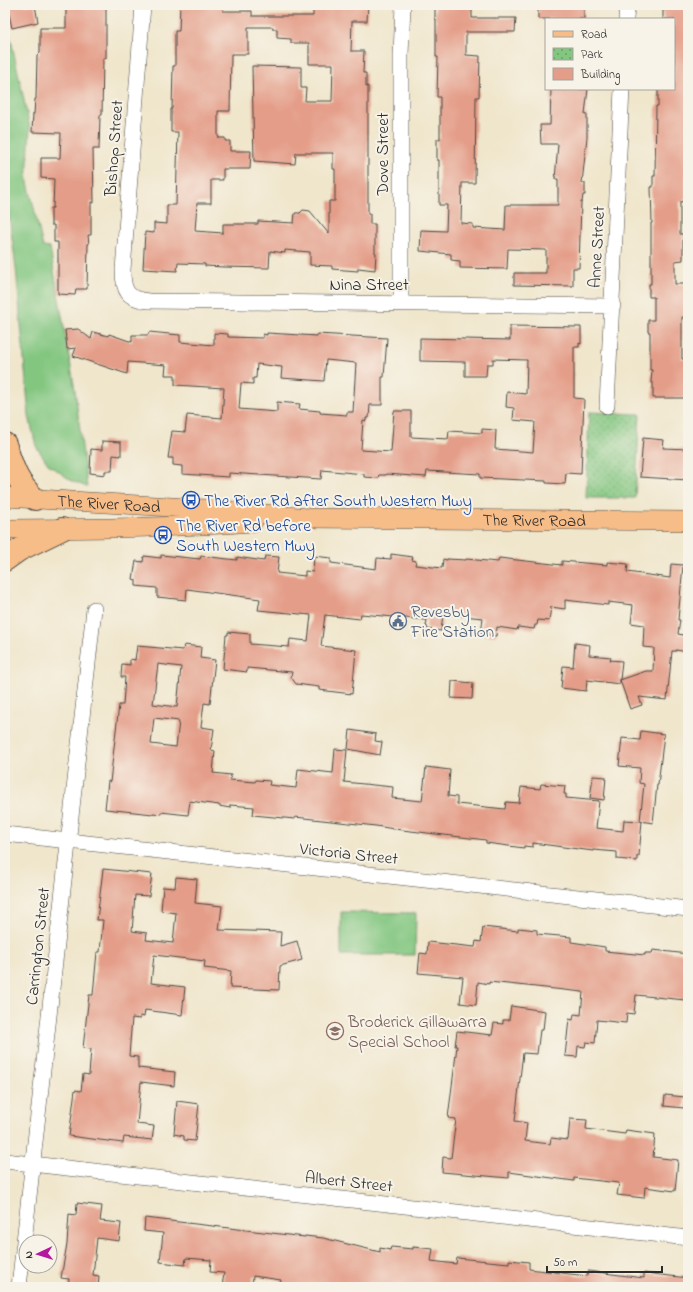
<svg xmlns="http://www.w3.org/2000/svg" width="693" height="1292" font-family="'Indie Flower',sans-serif">
<defs>
<pattern id="park-dots" width="8" height="8" patternUnits="userSpaceOnUse"><rect width="8" height="8" fill="#82c680"/><path d="M2 2h.1M6 6h.1" fill="none" stroke="#6ba169" stroke-width="1.8" stroke-linecap="round"/></pattern>
</defs>
<rect width="100%" height="100%" fill="#f7f3e8"/>
<filter id="ink" filterUnits="userSpaceOnUse"><feTurbulence type="fractalNoise" baseFrequency=".025" numOctaves="2"/><feDisplacementMap in="SourceGraphic" scale="8" xChannelSelector="R" yChannelSelector="G"/><feConvolveMatrix kernelMatrix="1 2 1 2 8 2 1 2 1" color-interpolation-filters="sRGB"/></filter>
<filter id="wash" filterUnits="userSpaceOnUse"><feTurbulence type="fractalNoise" baseFrequency=".012" numOctaves="4" result="noise"/><feDisplacementMap in="SourceGraphic" scale="16" xChannelSelector="R" yChannelSelector="G"/><feGaussianBlur stdDeviation="0.9" result="paint"/><feColorMatrix in="noise" values="0 0 0 0 0 0 0 0 0 0 0 0 0 0 0 0 0 1.4 0 .05"/><feComposite in="paint" operator="in"/></filter>
<g filter="url(#wash)">
<rect width="100%" height="100%" fill="#f0e6cc"/>
<path fill="#82c680" stroke="#567856" d="M5 12 30 128 27 178 43 247 50 248 75 390 87 487 72 481 48 464 36 446 29 416 16 268 5 185Z
M341 912 416 913 415 955H341Z"/>
<path fill="url(#park-dots)" stroke="#567856" d="M589 412 640 414 635 498H586Z"/>
<g id="blocks">
<path fill="#e49d88" fill-rule="evenodd" d="M7 5H35L38 22 12 28Z
M66 5H106V58H103L102 115H100L99 149H93L94 203 91 202V235H88L89 244H88L87 289H76L75 295 58 294V242H54V225H51V208H53L54 179 41 178V158H60L61 133 32 132 33 114H34L35 99H36L37 56 40 53V28H66Z
M180 5H223V11H252V16H313V5H368L367 21H352L351 51H364L363 73H366V87L368 86V214H370V224H375V253H376L375 270 358 268V271L332 269V266L310 265V252L285 250V253L270 251 269 268 224 267 205 266V264L178 263 177 271 143 269 145 232 154 233V223L167 224V205H176L178 132H171V109H172L173 66H175V31H179ZM248 27H273V29H277V38L291 39V43H309V64H333L332 101H305L306 88H301V67L252 66 254 161 295 164 296 153H333V169H335V201H329V234L310 211 303 210 300 213H295L294 223 258 221V224H223V233L195 231 197 203H211V180H223V169H250L251 151H230V141H225V138H219L218 136V111H230L231 54H248Z
M439 5H472V18H516L515 32H466V55L480 56 479 97H476L475 183H462L461 223 473 224V228L505 230 506 205H558V179H555L558 144H541L540 125H550L551 89H588L585 114H587V137L582 183H585V195H583L582 202H581L579 268H573V286L514 285V273H546V250L508 249 507 269 460 268V261L451 260V254L420 251 421 230 446 231 447 205H439V160H437V139H440V97H437L438 57H436V19H435V6H439Z
M538 5H584V19H538Z
M663 6H688V174H686V198H685V201L680 202V234H683V260L675 261V284H687L686 317H682V359H688V398H653V382H651L652 370H650V332H648V320H654V297H649V284H651V223H652L651 187H653V176H655L656 106H658V89H674V19H663Z
M510 326 581 327V344L579 343V347H574V398L584 399 581 474 566 473 565 484 546 483V481L480 478V474L427 471 426 477 386 474V475H379L378 478 364 477V474L322 470 321 479 229 473V477L182 474V466L173 465V458H168L172 431 185 432 187 415 222 418 224 388 175 385V375H165L166 365 128 362 127 374 73 356 76 348 67 349 65 330 78 329 91 339 93 332 108 336 109 334 132 342V335H148L149 332 180 335V342L214 345V333L228 334V337L263 338V334L267 335V333L317 336V334L387 338 384 377H382V405H370L369 418H366V421L363 420 361 450 391 452 394 411H411V437L448 439 449 431 482 433V429L496 430 495 449 533 452 535 422 513 420 514 408 506 407 507 392 526 394 527 360 493 359V364H487L486 376H465V362L420 361V338L510 340ZM326 360 356 363 353 412H347V415L320 413V411L299 409 300 404 277 402V412L239 409 241 383 253 384V378H256L257 364 282 367 281 378 324 381Z
M643 438 664 440 663 448 688 449V480L640 477Z
M102 441 121 442V456L113 455 112 471H105V475L90 473 91 449 102 450Z
M391 554 413 557 412 560 416 561 415 565 442 568 443 559 447 560V559L466 560V559L498 562 499 558 562 565V561L607 565V562L628 564 627 572 670 578 671 564 683 565 678 620H680L678 634 688 636V652L676 650V651H672L667 700 639 697 642 705 630 709 620 680V684L587 680 586 691 561 688 563 666 573 667 575 643 590 645 589 655 611 657 610 660 622 661 620 680 646 671H653L654 648 643 647 644 625 631 623 633 605 608 602V605L565 600V609L551 607 549 621 538 620 537 625H535L534 629 518 627 517 630 497 627 496 636 481 634 483 618 443 614 441 631 427 629V626H426L427 620 361 614 360 619 325 615 321 646 356 650 352 694 319 690V687L296 684 291 677 292 672 247 668V672L223 669 226 635H228V632L250 634V644L289 647 290 639 308 641 311 615 258 610 260 599 187 589 186 600 157 597V588L136 586V580L133 579 136 561 143 562 144 556 161 558V555L200 559 201 556 237 560V557L264 561 265 556 279 557 277 573 305 576V571L313 572 314 556 331 558V563L376 569 377 558 391 559Z
M184 645 201 647 200 658 215 660 210 704 204 703 201 727 214 729 211 750 215 751 213 773 231 775 230 780 255 782 256 780 270 781 269 785 296 788 298 769 333 773 335 749 347 750 344 782 393 787 392 798 422 801 426 767 450 770 448 796 457 797V804L505 809 506 802 519 803 521 787 540 789 541 784 565 786 564 794H566V798L599 801 596 828 623 831 624 820 642 821 639 856H637V861L617 859V852L593 850V851L533 843V847L524 846V848L486 843V840L394 829 376 826 295 817V819L253 815 254 807 230 805V808L219 806V805L190 801 188 815 161 812V814L153 813V814L105 809 108 781 110 782 119 705H123L125 677H121L122 664 130 665V659L135 660 137 646 183 650ZM158 664 181 667 177 707 153 704ZM154 718 179 721 176 747 151 744Z
M452 681 473 683 472 699 451 698Z
M350 730 376 734 375 741 382 742 380 755 348 749Z
M641 731 664 734 658 785H657L653 823 640 821 644 784 639 783 640 768 619 766 622 738 640 740Z
M593 776 606 777 604 800 590 798Z
M103 869 152 874 149 896 135 895 132 931 147 933 146 940 173 943 176 913 161 911 163 887 175 888 176 877 197 879 195 903 222 906 219 930 281 932 280 946 297 941 302 960 280 966 279 990 230 988 231 971 204 968 205 961 154 955 151 983 185 987 182 1015 145 1010 144 1017 140 1016V1019L132 1018 129 1056 138 1057V1068L175 1072 174 1086 141 1082 137 1124 154 1126 152 1140 124 1137 123 1143 69 1136 75 1090 81 1091 83 1074 89 1075 91 1049 83 1048 89 995H93L97 952H100L103 920H97Z
M483 927 518 931V928L537 930V934L571 937V942L605 947V951L645 955V953H652L653 950 688 954V990H686L685 1000 636 995 634 1014 627 1013 626 1023 597 1020 595 1043 586 1042 585 1047 578 1046 577 1057 565 1056 569 1019 573 1020 574 1014 581 1015 583 992 489 982V984L478 982 476 1005 460 1003 463 977 418 973 420 953 427 954 428 942 475 947 476 941 481 942Z
M511 1006 545 1011 543 1030H540L537 1054 523 1053 515 1121 527 1123 525 1141 550 1144 551 1138 568 1140 570 1119 587 1120 586 1129 625 1134 626 1130 655 1134 653 1157 678 1160 675 1191 645 1187 644 1198 617 1195 619 1183 574 1178V1181L509 1172V1178L442 1172 443 1157 451 1158 456 1119 448 1118 457 1046H455L457 1031 492 1035 494 1023 503 1024V1020H509Z
M665 1095 685 1097 684 1108 664 1106Z
M177 1101 199 1104 195 1141 184 1140V1136L174 1134Z
M77 1203 102 1206 100 1221 121 1223 119 1241 97 1238 93 1275 99 1276 98 1287H68L69 1279 61 1278 67 1244 69 1214 76 1215Z
M145 1218 305 1237V1236L323 1238 380 1252V1248L390 1250 391 1247 413 1249V1247L433 1249 431 1261 456 1264 457 1258 509 1263V1260L529 1262V1269L587 1276 588 1271 644 1278V1273L688 1278V1287H476L465 1286V1287H374L353 1285V1287H296L280 1285 281 1280 253 1276 252 1287H222L224 1273 210 1272 211 1260 186 1258 185 1265 160 1262 163 1233 144 1231Z"/>
</g>
</g>
<g filter="url(#ink)">
<use href="#blocks" fill-opacity="0" stroke="#494743" stroke-width="1"/>
<g fill="none" stroke-linecap="round" stroke-linejoin="round">
<g stroke="#494743" stroke-width="16">
<path id="minor" d="M143 5 123 270C123 291 127 299 149 301L613 306
M626 19 627 5
M401 303V55L403 5
M607 406 622 89
M5 834 688 909
M5 1161 688 1238
M19 1287 94 609"/>
</g>
<g stroke="#494743" stroke-width="20">
<g id="major">
<path id="s1" d="M5 497 222 510 308 518 688 521"/>
<path d="M5 529C88 529 171 528 253 522"/>
</g>
</g>
<g stroke="#494743" stroke-width="24">
<path id="highway" d="M5 444C13 468 16 481 35 499
M5 560 19 550 62 529"/>
</g>
<use href="#minor" stroke="#fff" stroke-width="15"/>
<use href="#major" stroke="#f7bd88" stroke-width="19"/>
<use href="#highway" stroke="#f7bd88" stroke-width="22"/>
</g>
</g>
<defs>
<g id="bus-ring" transform="scale(0.9)"><circle r="9.5" fill="#f7f3e8" stroke="#1a4fb4" stroke-width="1.5"/><path d="M-5-6H5V4H4V6H2V4H-2V6H-4V4H-5ZM-3.5-4V0h7V-4ZM-3.5 1.2v1.5H-2V1.2ZM2 1.2v1.5H3.5V1.2Z" fill="#1a4fb4"/></g>
<g id="civic-ring" transform="scale(0.9)"><circle r="9.5" fill="#f7f3e8" stroke="#5c6f8a" stroke-width="1.5"/><path d="M-.6-6.5H3V-4.5H.6V-3L4-1V1h2V6H-6V1h2V-1L-.6-3ZM-1.2 2.5V6h2.4V2.5Z" fill="#5c6f8a"/></g>
<g id="school-ring" transform="scale(0.9)"><circle r="9.5" fill="#f7f3e8" stroke="#8d6e63" stroke-width="1.5"/><path d="M0-5L7-2L0 1L-7-2ZM-4 1L0 2.5L4 1V4Q0 6-4 4Z" fill="#8d6e63"/></g>
</defs>
<g fill-rule="evenodd">
<use href="#bus-ring" x="191" y="500"/>
<use href="#bus-ring" x="163" y="535"/>
<use href="#civic-ring" x="398" y="621"/>
<use href="#school-ring" x="335" y="1031"/>
</g>
<g text-anchor="middle" stroke-width="4" stroke-linejoin="round" paint-order="stroke">
<g font-size="17" fill="#2b2b2b" stroke="#f7f3e8">
<text transform="translate(113 148) rotate(-86)" y="6">Bishop Street</text>
<text transform="translate(382 154) rotate(-90)" y="6">Dove Street</text>
<text transform="translate(596 247) rotate(-87)" y="6">Anne Street</text>
<text x="369" y="290">Nina Street</text>
<text dy="6" stroke="none"><textPath href="#s1" startOffset="104">The River Road</textPath></text>
<text dy="6" stroke="none"><textPath href="#s1" startOffset="530">The River Road</textPath></text>
<text transform="translate(349 853) rotate(6)" y="6">Victoria Street</text>
<text transform="translate(37 946) rotate(-84)" y="6">Carrington Street</text>
<text transform="translate(349 1181) rotate(6)" y="6">Albert Street</text>
</g>
<g font-size="17" fill="#164399" stroke="#f7f3e8" text-anchor="start">
<text x="204" y="506">The River Rd after South Western Mwy</text>
<text x="176" y="531">The River Rd before<tspan x="176" dy="20">South Western Mwy</tspan></text>
</g>
<g font-size="17" fill="#4e5e75" stroke="#f7f3e8" text-anchor="start">
<text x="411" y="617">Revesby<tspan x="411" dy="20">Fire Station</tspan></text>
</g>
<g font-size="17" fill="#785e54" stroke="#f7f3e8" text-anchor="start">
<text x="348" y="1027">Broderick Gillawarra<tspan x="348" dy="20">Special School</tspan></text>
</g>
</g>
<rect width="693" height="1292" fill="none" stroke="#f7f3e8" stroke-width="20"/>
<rect x="545" y="18" width="130" height="72" fill="#f7f3e8" stroke="#a5a39c"/>
<rect x="553" y="31" width="20" height="6" fill="#f7bd88" stroke="#a5a39c"/>
<text x="581" y="38" font-size="12" fill="#2b2b2b">Road</text>
<rect x="553" y="48" width="20" height="12" fill="url(#park-dots)" stroke="#a5a39c"/>
<text x="581" y="58" font-size="12" fill="#2b2b2b">Park</text>
<rect x="553" y="68" width="20" height="12" fill="#e49d88" stroke="#a5a39c"/>
<text x="581" y="78" font-size="12" fill="#2b2b2b">Building</text>
<g transform="translate(38 1254) rotate(266)"><circle r="19" fill="#f7f3e8" stroke="#a5a39c"/>
<path d="M0-3L7 15L0 10L-7 15Z" fill="#b5179e"/>
<text y="-6" font-size="11" font-weight="bold" text-anchor="middle" fill="#2b2b2b">N</text>
</g>
<path d="M547 1266v6h115v-6" fill="none" stroke="#2b2b2b" stroke-width="2"/>
<text x="553" y="1266" font-size="12" fill="#2b2b2b" stroke="#f7f3e8" stroke-width="3" paint-order="stroke">50 m</text>
</svg>
